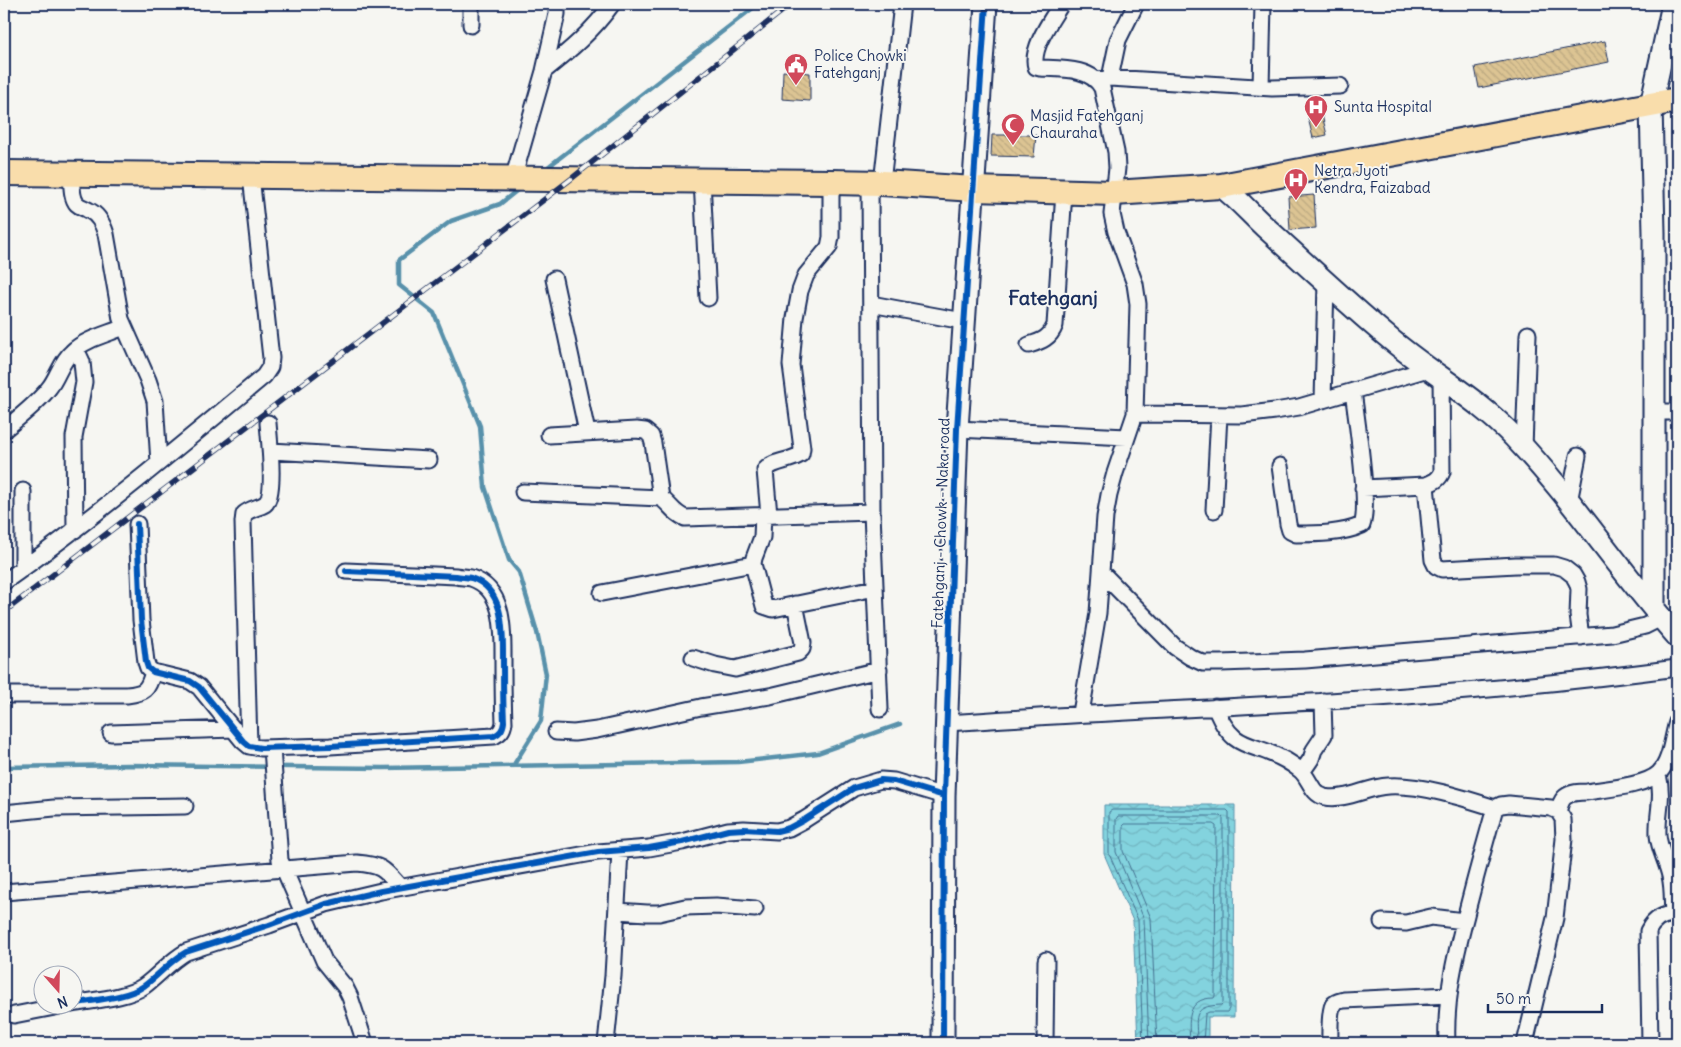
<svg xmlns="http://www.w3.org/2000/svg" width="1681" height="1047" font-family="Delius,sans-serif">
<defs>
<pattern id="water-waves" width="16" height="10" patternUnits="userSpaceOnUse" patternTransform="scale(1.25)"><rect width="16" height="10" fill="#83d3de"/><path d="M0 5q4-4 8 0t8 0" fill="none" stroke="#71b5c1"/></pattern>
<pattern id="building-back-hatch" width="6" height="6" patternUnits="userSpaceOnUse" patternTransform="scale(1.25)"><rect width="6" height="6" fill="#dcc493"/><path d="M-1 5l2 2M0 0l6 6M5-1l2 2" fill="none" stroke="#bca981"/></pattern>
</defs>
<rect width="100%" height="100%" fill="#f6f6f2"/>
<filter id="ink" filterUnits="userSpaceOnUse"><feTurbulence type="fractalNoise" baseFrequency=".02" numOctaves="2"/><feDisplacementMap in="SourceGraphic" scale="10" xChannelSelector="R" yChannelSelector="G"/><feConvolveMatrix kernelMatrix="1 2 1 2 8 2 1 2 1" color-interpolation-filters="sRGB"/></filter>
<g filter="url(#ink)">
<path fill="url(#water-waves)" stroke="#5991ab" d="M1104 805H1235L1234 1017H1208V1043H1138L1133 921 1104 854Z"/>
<g fill="none" stroke-linecap="round" stroke-linejoin="round">
<path stroke="#457191" stroke-width="1" d="M1143 1043 1138 920 1109 854V812L1112 810H1227L1229 812V1009L1227 1012H1209L1205 1014 1203 1043
M1149 1043 1144 919 1116 852V819L1118 816H1221L1223 818V1003L1221 1005C1190 1006 1197 1018 1197 1043
M1157 1043 1151 918 1123 851V826L1125 824H1213L1216 826 1215 996 1214 998C1185 998 1189 1022 1190 1043"/>
<path stroke="#5991ab" stroke-width="4.5" d="M544 170 758 4
M513 766 541 721 546 674 537 632 519 572 509 560 485 487 480 426 434 313 399 285V260L451 221 500 204 520 188
M4 767 129 765 383 768 738 762 818 753 900 724"/>
</g>
<path fill="url(#building-back-hatch)" stroke="#1b2f5e" d="M1605 41 1609 62 1479 88 1475 67Z
M783 71 810 73V101L782 99Z
M1322 115 1327 135 1313 138 1308 118Z
M992 135H1036L1034 157 991 156Z
M1314 195 1316 228 1290 230 1288 197Z"/>
<g fill="none" stroke-linecap="round" stroke-linejoin="round">
<g stroke="#1b2f5e" stroke-width="19">
<path id="street" d="M1061 4C1052 19 1030 49 1036 67L1040 68C1061 69 1091 67 1102 88L1116 152 1117 168 1112 214 1116 232 1135 284 1138 304 1135 414 1115 473 1109 495 1105 517 1098 613 1081 713
M471 25V4
M544 71C569 51 593 31 612 4
M1110 78 1118 40 1136 4
M1098 80 1110 78 1272 88 1340 86
M1261 87 1263 4
M71 174C72 182 71 198 77 204 80 207 85 208 88 210 98 214 103 224 106 234L121 319 148 380 155 401 159 463
M513 179 544 71 557 14V4
M702 180 708 298
M870 182 872 512
M882 183 902 4
M554 279 587 432
M871 304 963 321
M1029 345C1042 341 1050 338 1055 325L1064 192
M1323 400 1326 283
M1654 412H1677
M1135 414 1242 415 1275 411 1299 407 1428 369
M957 429 1127 437
M4 430C19 417 37 404 49 388 58 377 61 361 72 352 85 339 108 334 124 327
M549 435 636 430 645 431 651 436 653 443 661 498
M1524 448 1528 334
M271 451 429 460
M1280 466 1288 524 1290 531 1296 534C1317 534 1342 534 1362 525 1370 506 1356 416 1353 391
M1426 485 1433 560 1436 566 1442 569 1516 565H1554L1564 568 1573 575 1577 582 1579 589 1578 615 1581 637
M1363 488 1426 485C1433 482 1439 480 1442 472L1441 377
M523 492 661 498C671 505 672 512 685 518L872 512 880 709
M1569 502 1578 456
M1214 510 1219 415
M763 515 762 537 754 558 753 564 764 606 773 609 875 588
M769 515 765 470C774 460 790 462 801 454L802 448 791 365 795 318 800 291 806 275 829 247 831 237V182
M137 524 141 620 146 662 148 668 153 672 190 681 199 687 243 741 249 746 261 748 330 746 494 736C500 733 503 730 504 722 503 701 503 680 503 659 503 631 505 589 471 578 466 577 460 577 456 576L346 571
M75 530 74 437 84 382 82 362 76 349
M23 568V491
M1101 572 1175 647 1190 657 1203 663H1221L1305 660 1612 634 1645 626 1661 618
M4 582C94 518 179 447 264 376L270 367 271 358 251 176
M602 593 753 564
M693 658 715 665 735 669 798 653 802 649 803 643 795 604
M4 695H127C145 693 148 690 153 672
M1215 707C1220 718 1225 730 1235 738 1245 746 1259 748 1270 753 1281 757 1291 763 1300 770 1310 778 1311 794 1325 797 1346 801 1367 787 1388 786 1420 784 1464 798 1495 808
M945 723C1099 712 1253 707 1406 696 1497 689 1587 680 1677 668
M556 732 574 733 597 730 701 707 770 696 879 670
M111 733 234 729
M249 746 243 522 244 514C251 508 259 508 265 504 276 495 269 437 268 423
M272 748 280 860 324 961 345 987 350 997 365 1043
M1302 772 1311 759 1314 750 1324 735 1323 701
M1658 774C1664 799 1657 812 1658 835 1659 849 1667 862 1670 876 1673 888 1672 902 1673 914
M1558 811C1560 806 1561 800 1565 797 1571 792 1580 792 1587 792 1605 789 1646 786 1659 773 1671 761 1672 738 1677 722
M4 813 54 808 185 806
M4 892 357 863C382 865 384 869 400 887
M617 911 647 913H659L685 907 716 906 755 909
M1382 922 1406 923 1431 917 1464 921
M72 1004C93 1000 127 998 144 986 159 975 170 961 186 952L269 925 326 904 381 891 598 852 649 848 682 842 728 830 744 829 777 831 789 828 804 820 854 788 881 780 894 781 944 796
M14 1015 70 1004
M606 1043 613 976 620 851
M1045 1043 1046 960
M1330 1043C1330 1035 1329 1012 1333 1005 1336 1001 1340 1001 1344 1000L1449 995
M1447 1043C1445 999 1455 957 1466 915 1475 879 1485 843 1495 808L1501 805 1509 804 1551 808 1558 811 1563 819 1564 839 1555 918 1525 1043
M1650 1043 1648 931C1654 919 1664 913 1677 915"/>
</g>
<g stroke="#1b2f5e" stroke-width="25">
<path id="secondary" d="M1221 186C1237 198 1250 213 1265 227 1306 264 1347 303 1389 338 1430 373 1477 398 1514 437 1573 499 1620 572 1677 636
M1654 609V233L1651 105 1673 4
M943 1043 944 796 957 429 986 4"/>
</g>
<g stroke="#1b2f5e" stroke-width="28">
<path id="primary" d="M4 173 831 182 882 183 974 189 1114 193 1221 186 1677 100"/>
</g>
<use href="#street" stroke="#f6f6f2" stroke-width="15"/>
<use href="#secondary" stroke="#f6f6f2" stroke-width="21"/>
<use href="#primary" stroke="#f9ddab" stroke-width="24"/>
<g stroke="#1b2f5e" stroke-width="5.5">
<path id="rail" d="M4 612 571 179 791 4"/>
</g>
<use href="#rail" stroke="#f6f6f2" stroke-width="4" stroke-dasharray="11" stroke-linecap="butt"/>
<g stroke="#f6f6f2" stroke-width="9">
<path id="cycleway" d="M137 524 141 620 146 662 148 668 153 672 190 681 199 687 243 741 249 746 261 748 330 746 494 736C500 733 503 730 504 722 503 701 503 680 503 659 503 631 505 589 471 578 466 577 460 577 456 576L346 571
M72 1004C93 1000 127 998 144 986 159 975 170 961 186 952L269 925 326 904 381 891 598 852 649 848 682 842 728 830 744 829 777 831 789 828 804 820 854 788 881 780 894 781 944 796
M943 1043 944 796 957 429 986 4"/>
</g>
<use href="#cycleway" stroke="#0057b8" stroke-width="6"/>
</g>
</g>
<defs>
<g id="civic-pin" transform="scale(1.25)"><path d="M0 17L-7.5 6A9.5 9.5 0 1 1 7.5 6Z" fill="#d1495b" stroke="#f6f6f2"/><path d="M-.6-6.5H3V-4.5H.6V-3L4-1V1h2V6H-6V1h2V-1L-.6-3ZM-1.2 2.5V6h2.4V2.5Z" fill="#fff"/></g>
<g id="hospital-pin" transform="scale(1.25)"><path d="M0 17L-7.5 6A9.5 9.5 0 1 1 7.5 6Z" fill="#d1495b" stroke="#f6f6f2"/><path d="M-5-5h3v3.5h4V-5h3V5h-3V1.5h-4V5h-3Z" fill="#fff"/></g>
<g id="mosque-pin" transform="scale(1.25)"><path d="M0 17L-7.5 6A9.5 9.5 0 1 1 7.5 6Z" fill="#d1495b" stroke="#f6f6f2"/><path d="M3.5-4.9A6 6 0 1 0 3.5 4.9A5 5 0 1 1 3.5-4.9Z" fill="#fff"/></g>
</defs>
<g fill-rule="evenodd">
<use href="#civic-pin" x="796" y="65"/>
<use href="#hospital-pin" x="1316" y="107"/>
<use href="#mosque-pin" x="1013" y="125"/>
<use href="#hospital-pin" x="1296" y="180"/>
</g>
<g text-anchor="middle" stroke-width="4" stroke-linejoin="round" paint-order="stroke">
<g font-size="15" fill="#1b2f5e" stroke="#f6f6f2" text-anchor="start">
<text x="814" y="61">Police Chowki<tspan x="814" dy="17">Fatehganj</tspan></text>
<text x="1334" y="112">Sunta Hospital</text>
<text x="1030" y="121">Masjid Fatehganj<tspan x="1030" dy="17">Chauraha</tspan></text>
<text x="1314" y="176">Netra Jyoti<tspan x="1314" dy="17">Kendra, Faizabad</tspan></text>
</g>
<g font-size="15" fill="#1b2f5e" stroke="#f6f6f2">
<text transform="translate(941 523) rotate(-88)" y="5">Fatehganj - Chowk - Naka road</text>
</g>
<g font-size="20" font-weight="bold" fill="#1b2f5e" stroke="#f6f6f2">
<text x="1053" y="305">Fatehganj</text>
</g>
</g>
<rect width="1681" height="1047" fill="none" stroke="#f6f6f2" stroke-width="20"/>
<rect x="10" y="10" width="1661" height="1027" fill="none" stroke="#1b2f5e" stroke-width="2" filter="url(#ink)"/>
<g transform="translate(58 990) rotate(160)"><circle r="24" fill="#f6f6f2" stroke="#9ea6b7"/>
<path d="M0-4L9 19L0 12L-9 19Z" fill="#d1495b"/>
<text y="-8" font-size="14" font-weight="bold" text-anchor="middle" fill="#1b2f5e">N</text>
</g>
<path d="M1488 1004v8h114v-8" fill="none" stroke="#1b2f5e" stroke-width="2.5"/>
<text x="1496" y="1004" font-size="15" fill="#1b2f5e" stroke="#f6f6f2" stroke-width="4" paint-order="stroke">50 m</text>
</svg>
